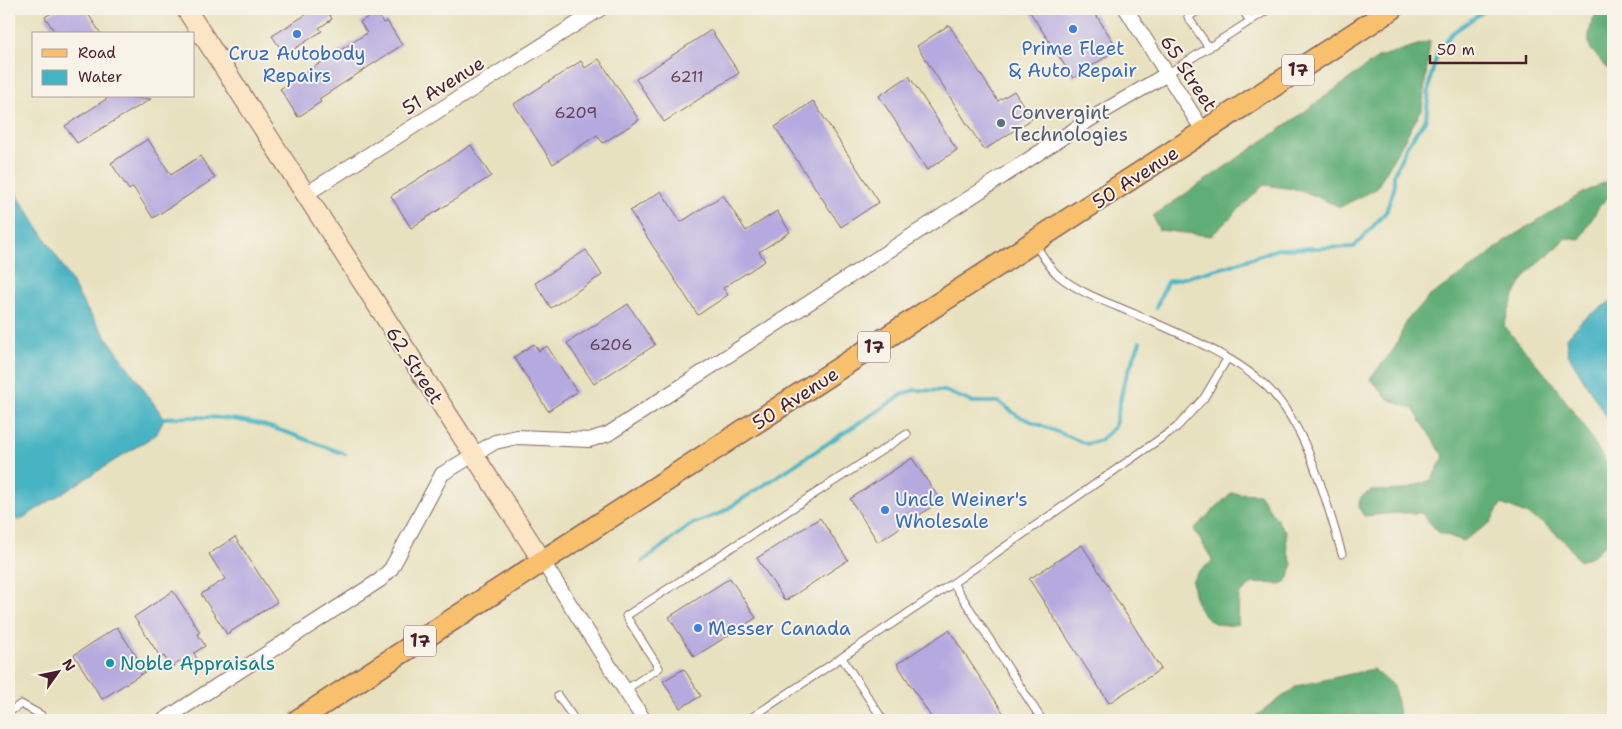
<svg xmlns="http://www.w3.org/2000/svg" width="1622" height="729" font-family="'Shantell Sans',sans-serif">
<rect width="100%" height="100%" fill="#f7f3e8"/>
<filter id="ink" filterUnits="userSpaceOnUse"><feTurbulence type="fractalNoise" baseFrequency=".02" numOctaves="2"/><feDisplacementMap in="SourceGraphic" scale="10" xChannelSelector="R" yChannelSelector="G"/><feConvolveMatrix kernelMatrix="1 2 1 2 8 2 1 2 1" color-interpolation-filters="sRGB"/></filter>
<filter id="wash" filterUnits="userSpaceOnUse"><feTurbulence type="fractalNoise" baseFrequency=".0096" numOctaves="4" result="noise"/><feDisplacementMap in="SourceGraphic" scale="20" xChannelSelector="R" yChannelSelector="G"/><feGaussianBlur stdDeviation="1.12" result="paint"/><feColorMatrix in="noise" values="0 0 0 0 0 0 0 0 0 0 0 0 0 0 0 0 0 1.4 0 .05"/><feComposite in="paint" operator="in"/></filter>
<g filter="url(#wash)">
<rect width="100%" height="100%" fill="#e8e1bf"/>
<path fill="#60ad77" stroke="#556651" d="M1601 9H1613V70C1605 69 1603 65 1599 58 1597 55 1593 53 1591 49 1585 40 1592 15 1601 9Z
M1430 41 1422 109 1376 189 1340 207 1301 190 1264 185 1211 236 1159 230 1153 216 1282 128 1379 57Z
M1613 180V193L1600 205 1580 239 1565 238C1557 250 1548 254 1537 264 1517 282 1512 301 1504 326L1552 382 1584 426 1613 474V537L1594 555 1579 561C1559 529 1536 517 1501 504L1490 523 1463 541 1438 532 1421 513H1397L1364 516 1358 507 1361 497 1371 491 1403 490 1431 480 1444 457 1413 409 1388 399 1370 378 1394 349 1408 318 1430 296 1481 261 1506 240 1579 195 1607 181Z
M1231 493 1259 494 1286 533 1287 549 1292 564 1289 578 1282 584 1253 583 1239 595 1238 624C1207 631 1195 609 1192 581L1199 571 1213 561 1194 529Z
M1373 669 1394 686 1400 720H1254L1256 716 1297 686Z"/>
<path fill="#46b3c3" stroke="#486977" d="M9 182 59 260 86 308 164 418 157 434 18 521 9 508Z
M1613 300V428L1568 354 1566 339 1582 320Z"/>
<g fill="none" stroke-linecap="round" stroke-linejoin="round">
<path stroke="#46b3c3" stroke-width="4" d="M1156 308 1167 282 1229 266 1278 249 1354 247 1386 212 1394 189V174L1407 145 1426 119 1430 80 1438 51 1452 33 1487 9
M164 418C188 417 213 416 238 420 274 425 311 442 345 454
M642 562 690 525 721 513 905 393 915 390 945 391 972 402H999L1018 416 1087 444 1101 440 1115 426 1124 382 1140 342"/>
</g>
<g id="blocks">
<path fill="#b5aadf" d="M58 9H85L101 34H56L45 17Z
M315 9H326L332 19 319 28 322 31 285 55 272 36Z
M1028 9H1092L1118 49 1073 78Z
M376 12 383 23 387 21 402 45 319 99 321 102 298 117 280 89 367 33 360 22Z
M949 25 998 101 1014 91 1032 119 984 150 917 46Z
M711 30 739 73 664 122 636 79Z
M599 59 639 120 603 143 597 135 553 164 514 104 581 61 585 68Z
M909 76 957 150 927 170 879 96Z
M111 96 151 99 77 143 65 126Z
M813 101 879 202 841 227 775 127Z
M148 139 171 175 200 156 215 178 153 218 133 187 129 190 111 163Z
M471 145 491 176 411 228 391 196Z
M661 191 681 222 723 195 746 231 777 211 790 232 759 252 765 261 723 288 728 295 698 315 630 211Z
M586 250 602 275 551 308 535 283Z
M628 304 655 345 594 384 567 343Z
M534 344 539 351 547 346 577 392 548 411 514 357Z
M912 458 941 501 878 542 850 499Z
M820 518 848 560 785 601 757 558Z
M235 537 277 602 227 634 201 594 225 579 209 554Z
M1082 545 1161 669 1109 703 1029 579Z
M730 578 756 618 694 657 669 617Z
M173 591 200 632 198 634 205 646 194 653 197 659 186 666 182 660 171 668 164 656 161 658 134 617Z
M117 627 146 671 102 699 74 655Z
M949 630 1008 720H933L897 664Z
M684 669 701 696 680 708 663 681Z"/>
</g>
</g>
<g filter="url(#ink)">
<use href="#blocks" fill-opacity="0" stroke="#81635f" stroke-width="1"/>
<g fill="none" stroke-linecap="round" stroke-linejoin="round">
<g stroke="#81635f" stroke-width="9">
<path id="service" d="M1201 9 1188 17 1209 48
M1242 9 1250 21
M1167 74 1269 9
M1034 243C1042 254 1049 268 1059 276 1081 294 1112 304 1137 315 1178 333 1231 354 1264 384 1307 423 1326 500 1342 554
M953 583 1042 720
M842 658 883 720
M625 690 659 668 626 616 907 434
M558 696 575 720
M9 712 21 704 41 715
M748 720 953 583 1177 427 1204 398 1227 359"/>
</g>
<g stroke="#81635f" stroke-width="16">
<path id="minor" d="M1126 9 1204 132
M306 194 600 9
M543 562 644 720
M164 720 380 580 391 569 442 474 495 442 517 437 589 440 608 434 1089 120 1167 74"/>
</g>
<g stroke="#81635f" stroke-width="21">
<path id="secondary" d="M186 9 543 562"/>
</g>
<g stroke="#81635f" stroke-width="24">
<path id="primary" d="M298 720 1392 9"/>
</g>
<use href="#service" stroke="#fff" stroke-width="7"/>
<use href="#minor" stroke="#fff" stroke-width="14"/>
<use href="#secondary" stroke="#fce5c4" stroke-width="19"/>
<use href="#primary" stroke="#f8bf6c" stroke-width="21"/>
</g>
</g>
<g fill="#3f7fe0" stroke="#f7f3e8" stroke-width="2">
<circle cx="1073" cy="29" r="5"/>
<circle cx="297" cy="34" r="5"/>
<circle cx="885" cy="510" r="5"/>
<circle cx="698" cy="628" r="5"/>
</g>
<circle fill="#5c6f8a" stroke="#f7f3e8" stroke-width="2" cx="1001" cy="123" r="5"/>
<circle fill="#0f9aa8" stroke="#f7f3e8" stroke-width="2" cx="110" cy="663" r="5"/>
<g text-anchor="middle" stroke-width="4" stroke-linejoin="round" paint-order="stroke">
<g font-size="16" fill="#654258">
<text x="687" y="82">6211</text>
<text x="576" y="118">6209</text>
<text x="611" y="350">6206</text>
</g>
<g fill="#f7f3e8" stroke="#7e5f64" stroke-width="1">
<rect x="1282" y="54.5" width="32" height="31" rx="4"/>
<rect x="858" y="331.5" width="32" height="31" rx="4"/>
<rect x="404" y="625.5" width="32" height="31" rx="4"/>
</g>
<g font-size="18" font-weight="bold" fill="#4a1f2b">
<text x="1298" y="76">17</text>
<text x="874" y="353">17</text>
<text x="420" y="647">17</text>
</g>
<g font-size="19" fill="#366cbe" stroke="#f7f3e8">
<text x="1073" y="55">Prime Fleet<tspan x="1073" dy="22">&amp; Auto Repair</tspan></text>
<text x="297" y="60">Cruz Autobody<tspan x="297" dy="22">Repairs</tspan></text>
<text x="895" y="506" text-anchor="start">Uncle Weiner's<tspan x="895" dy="22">Wholesale</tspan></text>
<text x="708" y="635" text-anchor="start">Messer Canada</text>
</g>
<g font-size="19" fill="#4a1f2b" stroke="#f7f3e8">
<text transform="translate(1189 73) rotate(57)" y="7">65 Street</text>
<text transform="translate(443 85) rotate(-32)" y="7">51 Avenue</text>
<text transform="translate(1135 177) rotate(-33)" y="7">50 Avenue</text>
<text transform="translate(415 365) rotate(57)" y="7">62 Street</text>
<text transform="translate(795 398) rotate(-33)" y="7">50 Avenue</text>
</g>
<g font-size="19" fill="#4e5e75" stroke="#f7f3e8" text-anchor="start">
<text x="1011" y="119">Convergint<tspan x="1011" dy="22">Technologies</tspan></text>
</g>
<g font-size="19" fill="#0d838f" stroke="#f7f3e8" text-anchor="start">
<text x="120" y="670">Noble Appraisals</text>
</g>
</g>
<rect width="1622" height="729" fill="none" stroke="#f7f3e8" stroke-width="30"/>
<rect x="32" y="32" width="162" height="65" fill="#f7f3e8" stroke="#b29e9c"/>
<rect x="42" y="49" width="25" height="8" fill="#f8bf6c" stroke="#b29e9c"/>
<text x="78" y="58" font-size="15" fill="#4a1f2b">Road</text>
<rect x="42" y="70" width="25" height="15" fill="#46b3c3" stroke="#b29e9c"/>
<text x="78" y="82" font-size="15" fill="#4a1f2b">Water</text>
<g transform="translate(58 672) rotate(57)" stroke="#f7f3e8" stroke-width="4" paint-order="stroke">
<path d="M0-4L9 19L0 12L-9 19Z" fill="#4a1f2b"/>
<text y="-8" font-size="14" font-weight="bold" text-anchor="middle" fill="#4a1f2b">N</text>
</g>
<path d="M1430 55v8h96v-8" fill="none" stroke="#4a1f2b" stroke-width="2.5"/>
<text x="1437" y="55" font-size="15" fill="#4a1f2b" stroke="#f7f3e8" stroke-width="4" paint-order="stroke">50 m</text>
</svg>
